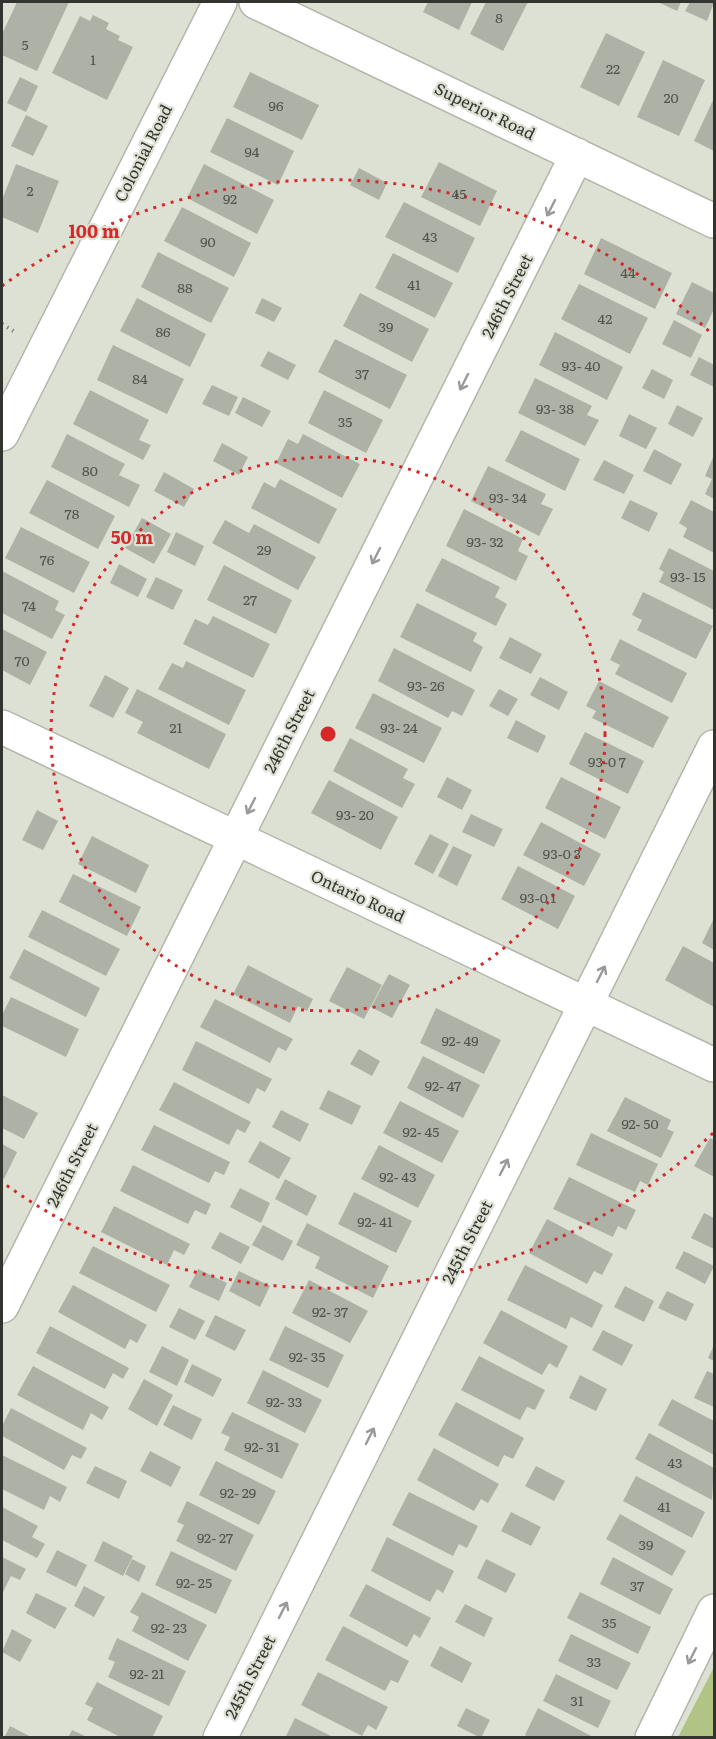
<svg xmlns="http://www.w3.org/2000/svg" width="716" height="1739" font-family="Literata,serif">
<rect width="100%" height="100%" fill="#dde1d4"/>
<path fill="#b2c485" d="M714 1667V1737H678Z"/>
<path fill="#aeb2a6" d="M17 2H69L37 71 2 55V34Z
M428 2H472L459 30 423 12Z
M486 2H528L503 51 470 34Z
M658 2H681L677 11Z
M690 2H714L707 21 685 11Z
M93 15 109 23 106 29 120 36 118 40 133 47 107 100 52 73 80 16 90 21Z
M606 33 645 52 619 106 580 87Z
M663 60 705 80 679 136 637 117Z
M250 72 319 105 302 140 233 107Z
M20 77 38 86 26 112 7 103Z
M714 98V151L694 141Z
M26 115 48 126 33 156 11 146Z
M227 118 294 151 278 185 210 152Z
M439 162 497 191 480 226 421 197Z
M16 164 59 181 38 233 2 217V200Z
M204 164 274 200 257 234 187 198Z
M359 168 387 183 379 200 350 185Z
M404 202 475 238 458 273 385 237Z
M182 207 251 243 234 277 164 241Z
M601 238 672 273 655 309 584 274Z
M158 252 229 288 211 323 141 287Z
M393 253 453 283 435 318 375 288Z
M692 282 714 293V309L705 328 676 314Z
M579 284 648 318 630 354 561 319Z
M360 293 429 329 412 362 343 326Z
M137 298 206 334 190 367 120 331Z
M262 298 282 308 274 322 255 313Z
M674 320 702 335 691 358 662 344Z
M555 332 623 367 607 400 539 365Z
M335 339 407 375 390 409 318 372Z
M113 345 184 379 167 414 97 380Z
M268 351 296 365 288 380 260 366Z
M699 357 714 365V387L690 375Z
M652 369 673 380 664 399 642 388Z
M535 378 592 406 587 415 599 420 585 446 518 413Z
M212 385 238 397 229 416 202 404Z
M90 390 149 420 139 440 151 445 143 460 73 424Z
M324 390 383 420 366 453 308 423Z
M243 397 271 411 262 427 235 413Z
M677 405 703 418 693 437 668 424Z
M629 414 657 428 646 449 619 436Z
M521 430 580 459 565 491 505 461Z
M67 434 125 464 119 475 140 485 129 507 51 467Z
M303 434 360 464 342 498 276 463 288 439 298 444Z
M222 443 248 457 239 475 213 461Z
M654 449 682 464 671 485 643 471Z
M714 455V499L705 494 712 479 705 476Z
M604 460 634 475 624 494 593 480Z
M488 466 546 494 541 504 553 509 539 536 471 501Z
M164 472 194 489 184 507 154 491Z
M280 479 337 509 319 544 251 508 264 482 275 488Z
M47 480 115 516 98 549 29 513Z
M630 500 658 513 649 532 621 518Z
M691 500 714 512V553L683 537 687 528 679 523Z
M464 509 523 539 518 551 528 556 516 581 446 546Z
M142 518 171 534 154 564 125 548Z
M225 520 249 533 254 524 316 557 298 590 212 543Z
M21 527 90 562 74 593 5 558Z
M176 532 204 546 195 566 167 552Z
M669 548 714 571V610L659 582 664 572 659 569Z
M442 558 500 587 495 597 507 604 496 626 425 591Z
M119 564 147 579 138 597 110 583Z
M224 565 292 600 276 634 207 600Z
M2 571 59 601 55 610 65 615 52 639 2 613Z
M156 577 183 590 173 610 146 597Z
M643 592 713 626 696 659 637 630 642 620 632 615Z
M417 603 477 633 473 641 483 647 471 672 400 637Z
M213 616 270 644 253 678 183 644 195 619 208 625Z
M2 629 47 652 30 685 2 670Z
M510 637 542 654 531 674 499 658Z
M620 639 687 673 672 703 615 674 620 665 610 660Z
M394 648 475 690 462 716 452 711 448 718 378 681Z
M186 661 246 690 229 725 158 689 172 663 183 668Z
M105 675 129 688 113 718 89 706Z
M540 677 568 692 559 710 530 695Z
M599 681 669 717 653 748 592 718 596 711 586 706Z
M137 689 226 734 209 769 137 733 143 722 125 713Z
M499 689 518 699 508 716 489 706Z
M373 693 442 728 424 763 355 728Z
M516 720 546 736 538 753 507 738Z
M585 732 644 761 628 794 569 764Z
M350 738 408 769 403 778 415 784 402 808 333 771Z
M447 777 472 790 462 810 437 797Z
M561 777 621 807 605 839 545 808Z
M329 780 398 817 381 850 311 813Z
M37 810 58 821 43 850 22 840Z
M471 814 503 829 494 847 462 832Z
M541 822 601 854 584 886 523 855Z
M430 834 449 844 433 874 414 864Z
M92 836 149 865 136 893 78 864Z
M453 846 472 855 457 886 438 876Z
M518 866 575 896 558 929 501 899Z
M73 874 141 907 127 936 59 902Z
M42 910 120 949 106 976 28 937Z
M714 918V950L702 943Z
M683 946 714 963V1007L665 980Z
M24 949 100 988 86 1017 9 978Z
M248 965 313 999 307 1011 298 1006 290 1023 233 994Z
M347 967 382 985 364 1019 329 1001Z
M389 974 410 985 392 1018 371 1007Z
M11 997 79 1029 66 1057 2 1026V1015Z
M215 999 293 1039 286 1051 278 1047 270 1063 200 1027Z
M436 1008 501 1040 484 1074 420 1043Z
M196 1041 272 1079 265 1092 257 1088 249 1104 182 1070Z
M359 1049 380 1061 372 1076 350 1064Z
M423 1056 480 1085 463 1118 407 1088Z
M174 1082 251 1122 245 1133 237 1129 229 1145 159 1110Z
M328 1090 361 1106 352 1125 319 1109Z
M2 1095 38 1113 24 1139 2 1128Z
M625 1097 671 1120 667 1129 674 1132 661 1158 607 1131Z
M400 1101 459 1131 442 1163 383 1133Z
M281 1110 309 1124 300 1142 272 1127Z
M154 1125 230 1162 224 1175 215 1171 209 1183 141 1150Z
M591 1133 658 1164 648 1185 640 1181 635 1192 576 1165Z
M710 1138 714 1140V1177L694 1166Z
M260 1141 291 1158 279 1179 248 1162Z
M2 1144 17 1152 4 1179 2 1178Z
M379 1145 435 1175 418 1208 361 1179Z
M133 1165 211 1204 206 1215 195 1210 188 1224 120 1191Z
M569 1177 636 1210 626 1230 618 1226 613 1237 553 1209Z
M285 1179 317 1196 307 1216 275 1199Z
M240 1188 270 1203 261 1223 230 1207Z
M354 1192 412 1221 396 1253 338 1224Z
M114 1206 190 1244 184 1255 174 1250 167 1265 101 1232Z
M704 1213 714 1218V1249L691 1238Z
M547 1219 613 1254 602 1275 594 1271 587 1284 529 1253Z
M307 1223 389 1266 373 1298 315 1268 320 1257 296 1245Z
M263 1225 293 1241 283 1261 252 1245Z
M220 1232 250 1247 241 1264 211 1248Z
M93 1246 170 1285 156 1312 79 1273Z
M684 1251 714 1266 705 1284 675 1268Z
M525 1265 603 1305 592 1328 571 1317 566 1329 507 1300Z
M198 1269 227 1283 219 1301 189 1287Z
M239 1271 270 1286 260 1307 229 1291Z
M309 1280 368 1311 350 1343 292 1313Z
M73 1285 147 1325 137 1343 130 1339 125 1349 58 1312Z
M625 1286 654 1301 644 1322 614 1307Z
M667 1291 694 1304 686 1321 658 1308Z
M179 1308 205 1321 195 1340 169 1327Z
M501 1310 568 1346 557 1368 549 1363 542 1375 483 1343Z
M215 1315 246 1330 235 1351 205 1336Z
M50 1326 129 1368 123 1379 113 1373 105 1389 36 1353Z
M285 1326 344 1355 328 1388 269 1360Z
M603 1330 633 1345 622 1366 592 1350Z
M714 1345V1361L708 1358Z
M162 1346 189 1360 177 1386 149 1372Z
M479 1356 545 1390 535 1410 527 1407 520 1420 461 1390Z
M192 1364 222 1379 213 1397 184 1382Z
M33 1366 109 1407 102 1420 91 1413 83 1430 17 1395Z
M263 1370 322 1400 305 1433 247 1403Z
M707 1371 714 1374V1407L694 1398Z
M580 1375 607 1389 596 1411 569 1398Z
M144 1379 173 1395 157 1426 128 1409Z
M672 1399 714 1421V1455L658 1425Z
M456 1402 524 1438 513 1459 504 1455 498 1467 438 1435Z
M173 1405 202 1419 192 1440 163 1425Z
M11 1408 87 1448 81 1459 72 1455 64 1470 2 1436V1426Z
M232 1412 299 1444 282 1479 224 1450 230 1437 221 1433Z
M649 1433 714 1468 712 1500 635 1459Z
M434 1448 499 1484 488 1503 481 1499 474 1511 417 1480Z
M150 1451 181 1467 171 1487 140 1471Z
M2 1455 67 1487 60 1502 50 1496 44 1510 2 1489Z
M216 1461 276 1491 259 1525 199 1495Z
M95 1466 127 1481 119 1499 86 1483Z
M536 1466 565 1481 554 1501 525 1486Z
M636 1476 705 1512 692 1538 623 1501Z
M409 1492 478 1526 467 1548 459 1544 453 1556 392 1525Z
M187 1501 254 1535 236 1571 176 1541 184 1525 177 1522Z
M2 1507 38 1526 32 1537 45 1544 37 1558 2 1540Z
M511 1512 541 1527 531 1546 501 1531Z
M620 1514 686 1551 672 1576 606 1539Z
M387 1537 454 1571 443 1593 437 1589 430 1602 371 1571Z
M103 1541 133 1556 123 1576 94 1561Z
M57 1550 87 1565 76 1587 46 1572Z
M171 1551 232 1580 216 1614 155 1585Z
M2 1557 26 1569 20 1580 11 1576 2 1594Z
M613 1557 673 1589 660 1615 600 1584Z
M132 1559 146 1566 139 1582 125 1574Z
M486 1559 516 1574 506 1593 477 1578Z
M366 1584 431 1618 420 1638 414 1634 407 1647 349 1616Z
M84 1586 105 1597 94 1617 74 1606Z
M142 1592 207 1625 188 1661 132 1631 139 1617 130 1612Z
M580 1592 651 1627 638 1654 567 1618Z
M36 1593 67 1608 55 1629 26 1613Z
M465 1604 493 1618 484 1637 455 1622Z
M343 1626 409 1661 398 1683 391 1680 385 1691 325 1660Z
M12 1629 32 1640 20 1662 2 1652Z
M571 1634 631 1663 617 1690 558 1661Z
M117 1638 186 1671 169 1706 108 1677 115 1662 108 1659Z
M440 1646 472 1663 462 1683 430 1666Z
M318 1672 388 1707 376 1730 368 1725 362 1736 301 1705Z
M556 1674 611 1701 598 1728 543 1701Z
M97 1682 163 1716 152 1738H122L87 1720 93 1708 85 1704Z
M466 1708 490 1720 481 1738 457 1726Z
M538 1708 595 1738H529L525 1735Z
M295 1718 335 1738H285Z
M10 1726 33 1738H4Z
M72 1730 89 1738H68Z"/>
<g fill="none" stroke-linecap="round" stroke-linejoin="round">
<g stroke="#b3b6aa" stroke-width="36">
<path id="minor" d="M256 2 714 221
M2 434 220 2
M2 727 714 1065
M2 1306 577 155
M220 1738 714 747
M652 1738 714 1611"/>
</g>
<path stroke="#888b82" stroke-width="4" stroke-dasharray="1.5 4.5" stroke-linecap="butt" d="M2 324 15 332"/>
<use href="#minor" stroke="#fff" stroke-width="33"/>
</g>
<defs><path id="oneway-shaft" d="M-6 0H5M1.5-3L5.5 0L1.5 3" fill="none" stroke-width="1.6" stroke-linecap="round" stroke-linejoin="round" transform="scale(1.5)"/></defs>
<g stroke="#999a97">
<use href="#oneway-shaft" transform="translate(551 208) rotate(117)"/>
<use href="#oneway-shaft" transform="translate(464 382) rotate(117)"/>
<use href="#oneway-shaft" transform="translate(376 556) rotate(117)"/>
<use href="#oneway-shaft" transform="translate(251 806) rotate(117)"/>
<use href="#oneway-shaft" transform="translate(601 974) rotate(-63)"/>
<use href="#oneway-shaft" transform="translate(504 1167) rotate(-63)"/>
<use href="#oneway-shaft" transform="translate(370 1436) rotate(-63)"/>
<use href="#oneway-shaft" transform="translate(283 1610) rotate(-63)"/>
<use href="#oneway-shaft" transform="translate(692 1656) rotate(117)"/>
</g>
<g fill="none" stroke="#d62828" stroke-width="3" stroke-dasharray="3 6">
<circle cx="328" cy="734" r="277"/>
<path d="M713 1133A554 554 0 0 1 2 1182M2 286A554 554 0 0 1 713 335"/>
</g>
<g text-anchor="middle" stroke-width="4.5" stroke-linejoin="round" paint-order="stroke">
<g font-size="14" fill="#52544d">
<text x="499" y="23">8</text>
<text x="25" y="50">5</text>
<text x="93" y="65">1</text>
<text x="613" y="74">22</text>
<text x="671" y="103">20</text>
<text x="276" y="111">96</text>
<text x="252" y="157">94</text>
<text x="30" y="196">2</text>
<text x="459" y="199">45</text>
<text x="230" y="204">92</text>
<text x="430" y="242">43</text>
<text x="208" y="247">90</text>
<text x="628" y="278">44</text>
<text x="414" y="290">41</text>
<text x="185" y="293">88</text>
<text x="605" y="324">42</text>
<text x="386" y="332">39</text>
<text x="163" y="337">86</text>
<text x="581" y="371">93- 40</text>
<text x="362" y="379">37</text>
<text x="140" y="384">84</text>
<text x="555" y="414">93- 38</text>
<text x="345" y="427">35</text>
<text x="90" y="476">80</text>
<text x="508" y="503">93- 34</text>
<text x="72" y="519">78</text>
<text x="485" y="547">93- 32</text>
<text x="264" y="555">29</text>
<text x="47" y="565">76</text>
<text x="688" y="582">93- 15</text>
<text x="250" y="605">27</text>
<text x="29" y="611">74</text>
<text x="22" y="666">70</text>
<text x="426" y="691">93- 26</text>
<text x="176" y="733">21</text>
<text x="399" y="733">93- 24</text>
<text x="607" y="767">93-0 7</text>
<text x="355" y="820">93- 20</text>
<text x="562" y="859">93-0 3</text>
<text x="538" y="903">93-0 1</text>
<text x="460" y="1046">92- 49</text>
<text x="443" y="1091">92- 47</text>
<text x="640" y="1129">92- 50</text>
<text x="421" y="1137">92- 45</text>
<text x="398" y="1182">92- 43</text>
<text x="375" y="1227">92- 41</text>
<text x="330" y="1317">92- 37</text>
<text x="307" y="1362">92- 35</text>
<text x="284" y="1407">92- 33</text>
<text x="262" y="1452">92- 31</text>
<text x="675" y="1468">43</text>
<text x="238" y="1498">92- 29</text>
<text x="664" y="1512">41</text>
<text x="215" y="1543">92- 27</text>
<text x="646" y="1550">39</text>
<text x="194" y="1588">92- 25</text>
<text x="637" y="1591">37</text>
<text x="609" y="1628">35</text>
<text x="169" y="1633">92- 23</text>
<text x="594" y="1667">33</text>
<text x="147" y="1679">92- 21</text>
<text x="577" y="1706">31</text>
</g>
<g font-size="16" fill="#33342f" stroke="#dde1d4">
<text transform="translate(485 111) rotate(26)" y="6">Superior Road</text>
<text transform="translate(143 153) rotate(-63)" y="6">Colonial Road</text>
<text transform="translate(507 296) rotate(-63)" y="6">246th Street</text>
<text transform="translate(289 731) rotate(-63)" y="6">246th Street</text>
<text transform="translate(358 896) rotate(25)" y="6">Ontario Road</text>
<text transform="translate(72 1165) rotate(-63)" y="6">246th Street</text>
<text transform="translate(467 1242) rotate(-63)" y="6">245th Street</text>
<text transform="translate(250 1677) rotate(-63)" y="6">245th Street</text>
</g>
</g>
<circle cx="328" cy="734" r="9" fill="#d62828" stroke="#dde1d4" stroke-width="3"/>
<g font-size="18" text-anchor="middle" font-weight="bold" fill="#d62828" stroke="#dde1d4" stroke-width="4.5" stroke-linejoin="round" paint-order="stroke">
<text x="94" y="238">100 m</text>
<text x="132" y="544">50 m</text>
</g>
<rect width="716" height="1739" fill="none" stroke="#33342f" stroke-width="6"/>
</svg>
